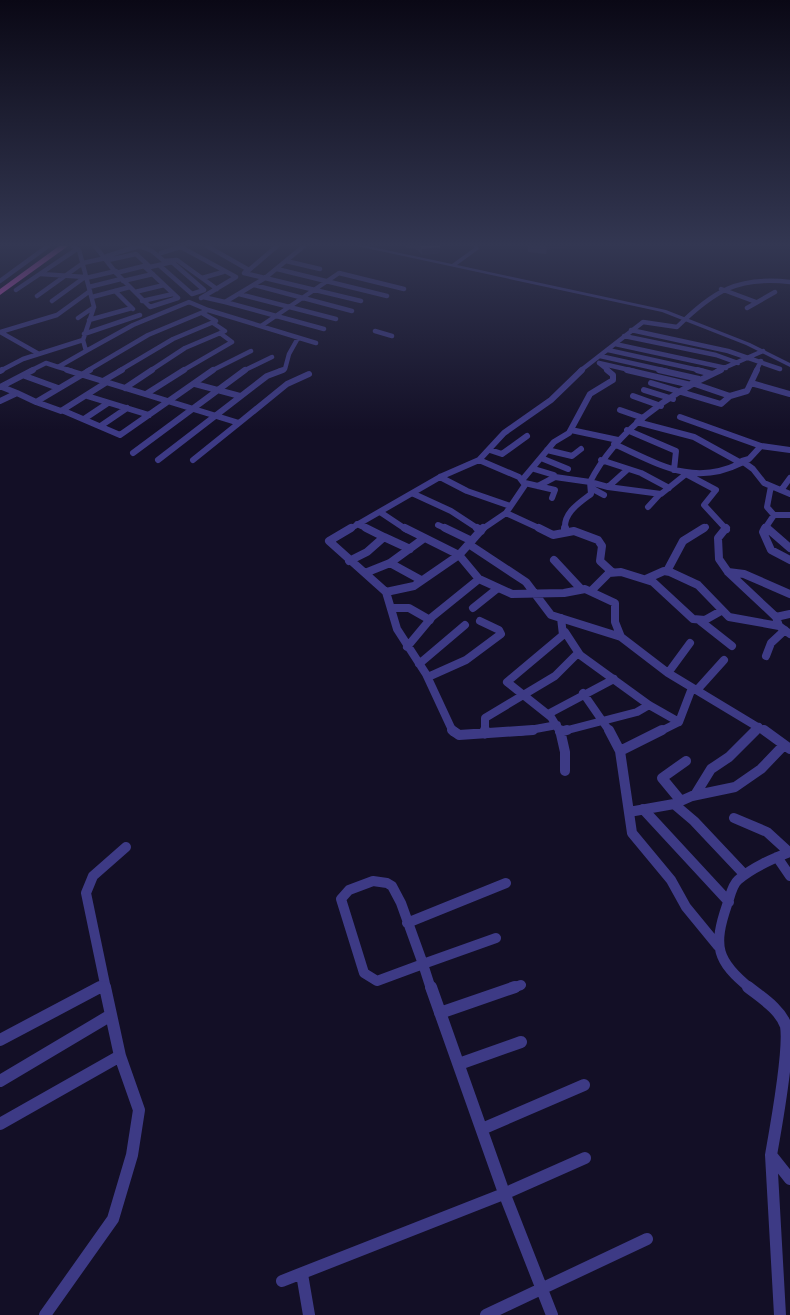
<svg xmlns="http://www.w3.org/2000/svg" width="790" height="1315" font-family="Ubuntu,sans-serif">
<rect width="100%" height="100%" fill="#130f26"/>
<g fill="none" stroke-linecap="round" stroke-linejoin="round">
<path stroke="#3d3a85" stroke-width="4.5" d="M95 246 116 273
M139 246 152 251 164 261 177 260 217 289
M179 246 236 277 201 298
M207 246 249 270 245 272
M161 253 180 247
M107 256 139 246
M108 260 136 254 150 267 159 265
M286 261 320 269
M172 262 204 290 192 294 159 265Z
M144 266 178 298 150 307 116 273Z
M277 269 387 296
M249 270 277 246
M244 273 361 301
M41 274 85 277 52 301
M86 278 116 271
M202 278 223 272
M0 281 48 246
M123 281 153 274
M254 285 352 311
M89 287 121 279
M721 289 756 302
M16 290 77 249
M115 291 133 309
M135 292 164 285
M239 294 336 319
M37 296 83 263 106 258
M92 297 130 287
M203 297 225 302 265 278 304 246
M142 301 173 294
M225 302 324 329
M747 308 775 292
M208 310 316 343
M78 318 94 307
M89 320 132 308
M261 326 339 273 404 289
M631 330 728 351 780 369
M375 331 392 336
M0 332 57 315 90 291
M0 332 39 354
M84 334 140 315
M624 336 716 355 738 363
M615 344 726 368
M608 350 703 371
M86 351 133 325 189 302 208 310 148 335 87 371
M600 356 667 371
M599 363 634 371
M599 363 609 371
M0 371 23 359 83 340
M30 371 46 363 58 367
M72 371 58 367 86 351 83 340 94 307 79 250 73 246
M119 371 173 339 216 321 202 313
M150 371 185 348 225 331 213 323
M182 371 232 342 220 333
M211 371 251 351
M243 371 272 357
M279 371 285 369 289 354 298 338
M580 371 643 322 677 327C714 291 737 276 790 282
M717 371 763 351
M756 371 761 361"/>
<path stroke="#3d3a85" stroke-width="6" d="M67 370 239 423 287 384 309 374
M627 370 691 385
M659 370 699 379
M697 370 712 374
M0 371 2 370
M25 376 58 388
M103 381 122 370
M651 383 721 404 730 396 747 391 757 370
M692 383 730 396
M751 383 790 394
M195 384 240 396
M0 387 33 370
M125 388 152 370
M644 390 673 399
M17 393 36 402 90 370
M146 394 184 370
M87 396 149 415
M633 396 661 406
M0 401 17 393 2 387
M36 402 61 411 107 382
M620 410 643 418
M64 411 120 435 213 370
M680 417 761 446 749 459 742 461 753 469 764 483 790 494
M84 419 108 403
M102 425 127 408
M571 430 618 440
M627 430 676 451 674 470
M614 444C659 464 693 487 741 463L694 437 637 422
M761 446 790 450
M490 450 502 454 527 436
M547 450 572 456 581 449
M133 453 245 370
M541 458 568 469
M158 460 267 376 283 370
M193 460 239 423
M479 460 519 477 525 485 506 513 481 530
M601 460 641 473 669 488
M534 469 554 475
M628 469 608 487 661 494 686 474 716 490 704 505 727 530
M440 477 467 491 510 506
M523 479 554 442 569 433 590 394 613 380V375L607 370
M525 483 555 490 552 498
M538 486 555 477 590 482C616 431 669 393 721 370
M771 486 767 507 774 515
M591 488 604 495
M782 489 790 478
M414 494 451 511 480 530
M648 507 659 495
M380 512 407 530
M506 513 543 530
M357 524 370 530
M438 525 449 530
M765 527 769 530
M348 530 440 477 479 460 504 433 551 400 582 370
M565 530C563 513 579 503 591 494L590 482 608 487
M701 530 706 527
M764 530 774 515H790"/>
<path stroke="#3d3a85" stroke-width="8" d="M351 528 329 541 386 592 397 629 426 674 453 732
M445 528 472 541
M477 528 481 531
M483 528 459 555 479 579 512 594 564 593 585 589 615 603V622L621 637
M539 528 553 535 574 531 598 540 602 546 600 561 612 572
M565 528V531
M726 528 718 538 719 559 728 572 776 617 779 626 790 634
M765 528 763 532 771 550 790 560
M767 528 790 548
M384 537 410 549
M470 545 526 582 551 615 621 637 668 673 766 732
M554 560 581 589
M349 561 367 552 384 537 366 528
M390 563 421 580
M667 571 683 541 704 528
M728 572 744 574 790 594
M365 573 390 563 423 539
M646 579 664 571 670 572 698 585 729 617 779 626
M592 590 609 573 621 572 653 582 693 619 705 620 721 611
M386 592 414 586 459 555 405 528
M391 608H409L430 620
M473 608 498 588
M776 617 790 614
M699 620 732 646
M565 632 580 655 649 705 679 722
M407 647 432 617 479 579
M766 656 771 643 785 630
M419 664 465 625
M668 673 690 643
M428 677 466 660 501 634 499 630 480 621
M697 690 724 660
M583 693 610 732
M550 713 614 679
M485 732V718L555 676 578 653
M519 732 557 725
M560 732 551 717 507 682 563 635 561 618
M560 732 637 712 649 705
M659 732 679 722 692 688
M754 732 759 727"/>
<path stroke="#3d3a85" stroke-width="10" d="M452 730 459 735 533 730
M485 730V734
M560 730 565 752V771
M609 730 620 751 632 833 671 880 686 907 718 946
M764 730 790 749
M560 732 567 730
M620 751 662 730
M695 795 711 769 729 757 756 730
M681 801 662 778 686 761
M674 804 694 821 744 874
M643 809 729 902
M629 812 674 804 692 796 735 787 761 769 784 745
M734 818 767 832 789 852
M777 857 790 876
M373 881 387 883 392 886 401 903 423 964 377 981 364 973 341 899 349 890Z
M407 923 506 883
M423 964 431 989
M423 964 496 938
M97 989 104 985
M106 989 86 893 93 876 126 847
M510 989 521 985
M751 989C716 961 713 946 727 905 730 897 732 885 738 880 753 867 772 859 790 852"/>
<path stroke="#3d3a85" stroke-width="12" d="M431 987 503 1190 552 1315
M748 987C762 998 780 1009 786 1026 790 1050 776 1127 771 1155L790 1179
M440 1013 515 987
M0 1040 100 987
M459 1064 521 1042
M0 1081 111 1015
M0 1124 120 1056
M482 1129 584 1085
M771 1155 780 1315
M302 1274 309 1315
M282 1281 506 1193 585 1158
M45 1315 113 1219 132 1155 139 1110 120 1056 105 987
M486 1315 647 1239"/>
<path fill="#3d3a85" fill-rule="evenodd" d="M357 246H367L452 264 474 248V246H478L479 249 457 265 666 310 750 343 790 363V367L746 345 662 312Z"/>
<path fill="#e055d1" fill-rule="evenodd" d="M59 246H68L0 295V289Z"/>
</g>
<path fill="#312854" d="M402 246H440V253L422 255 418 250Z
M528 246H570L567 247 547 250 546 254 528 252Z"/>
<path fill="#1d163a" d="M440 246V253L422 255V248Z
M546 246H570L567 247 547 250Z"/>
<path fill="#433a66" stroke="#5a527e" stroke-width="2" d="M421 246H440L422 248Z"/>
<linearGradient id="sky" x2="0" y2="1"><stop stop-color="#0a0815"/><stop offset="0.57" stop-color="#333752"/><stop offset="1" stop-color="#333752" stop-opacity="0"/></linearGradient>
<rect width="790" height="430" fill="url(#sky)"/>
</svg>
